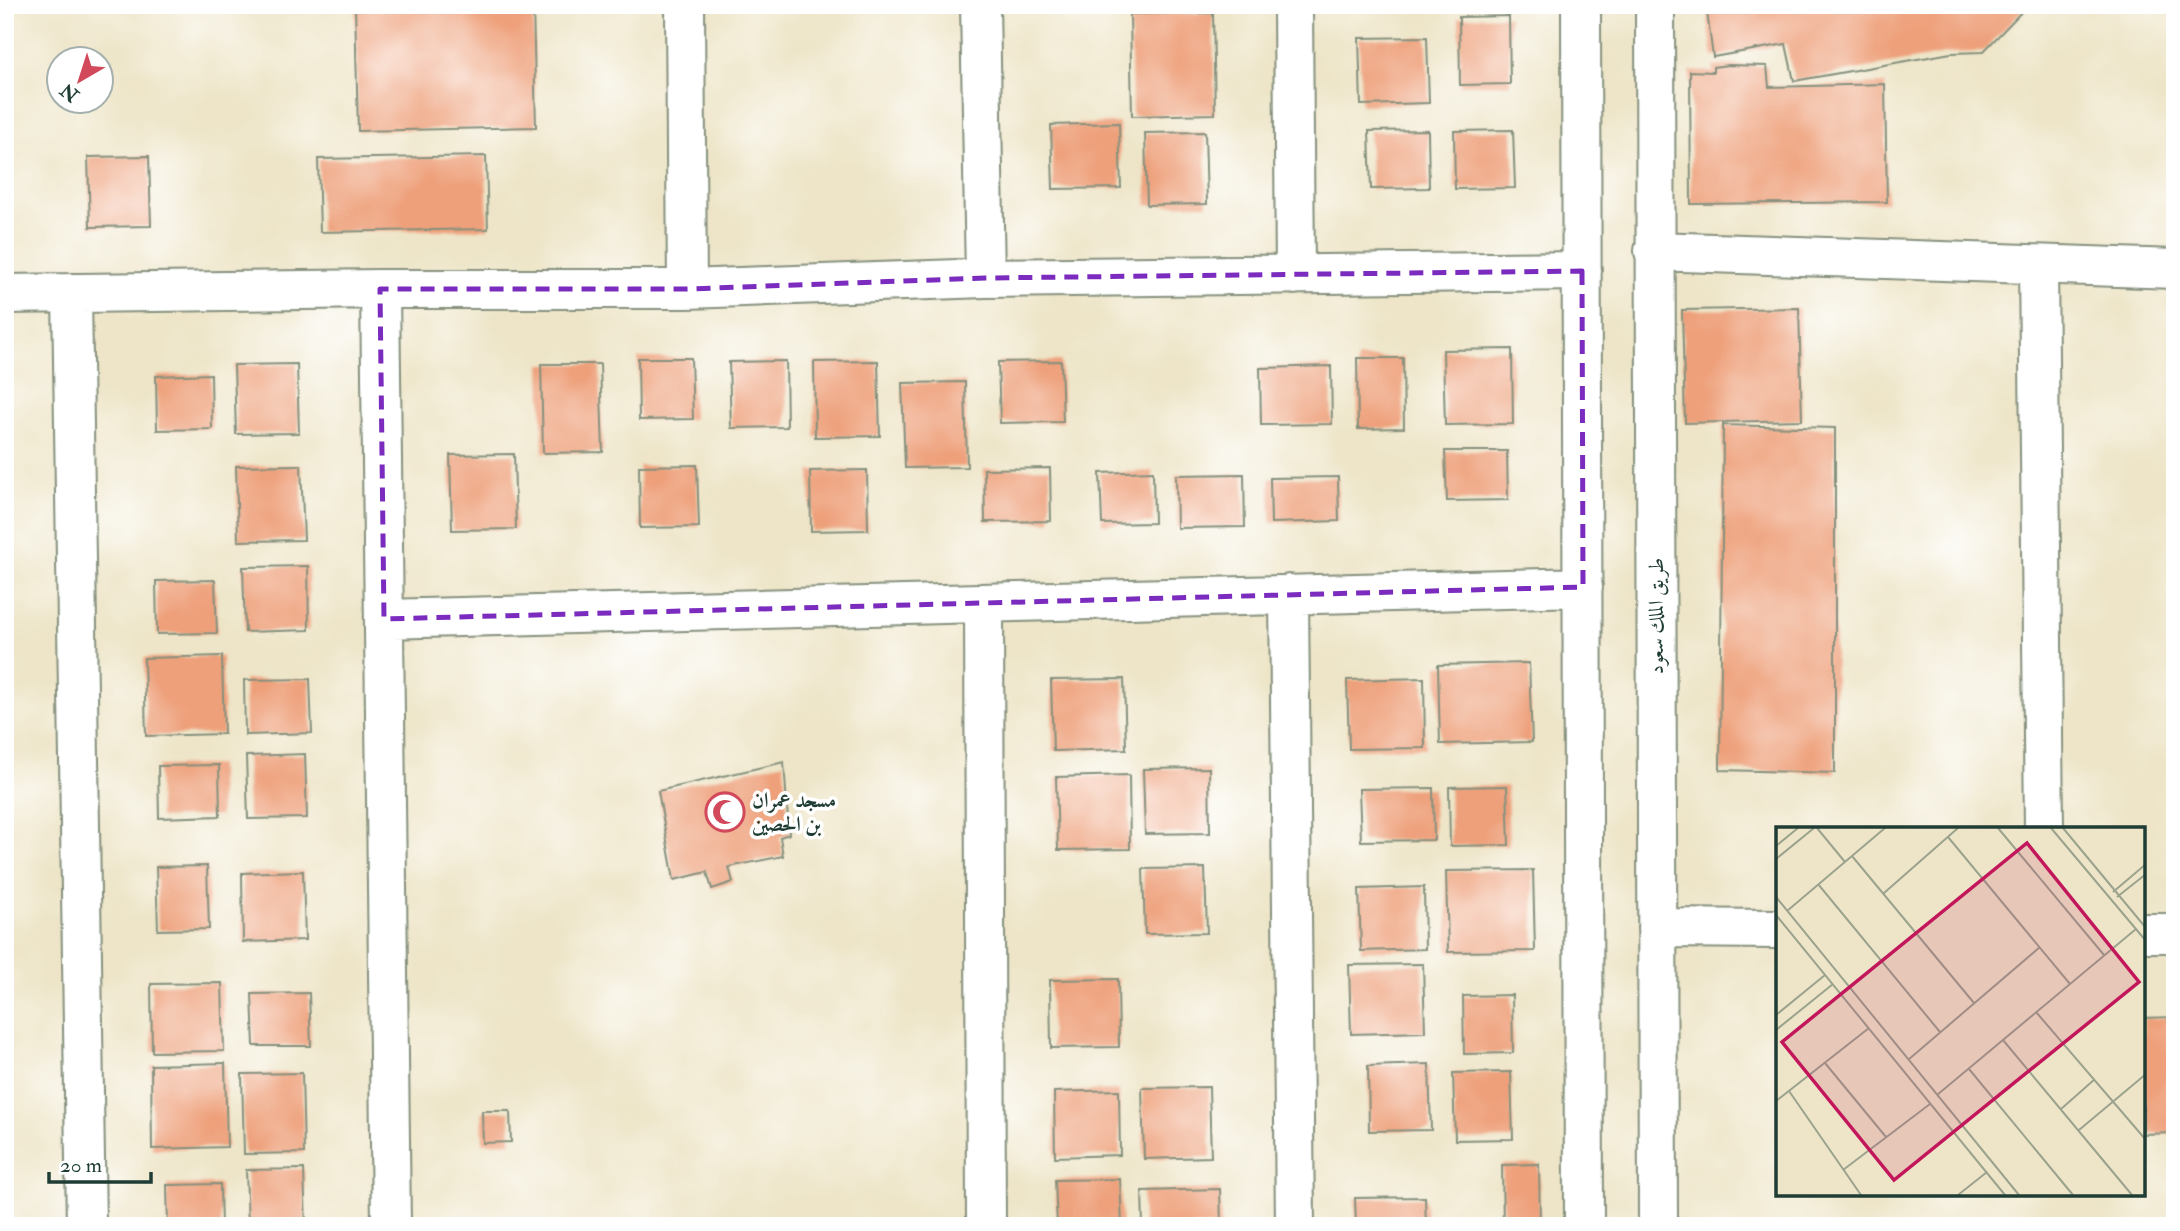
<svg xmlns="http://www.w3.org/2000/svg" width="2180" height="1231" font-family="'IM FELL Double Pica',Amiri,serif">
<rect width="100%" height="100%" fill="#fff"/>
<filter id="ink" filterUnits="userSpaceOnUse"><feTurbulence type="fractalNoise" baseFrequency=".0143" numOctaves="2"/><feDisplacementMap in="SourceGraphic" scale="14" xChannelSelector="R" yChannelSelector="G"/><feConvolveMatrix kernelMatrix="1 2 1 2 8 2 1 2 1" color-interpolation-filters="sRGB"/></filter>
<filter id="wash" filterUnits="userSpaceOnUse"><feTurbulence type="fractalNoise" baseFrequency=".00686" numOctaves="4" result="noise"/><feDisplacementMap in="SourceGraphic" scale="28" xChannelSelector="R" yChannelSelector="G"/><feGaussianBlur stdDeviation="1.57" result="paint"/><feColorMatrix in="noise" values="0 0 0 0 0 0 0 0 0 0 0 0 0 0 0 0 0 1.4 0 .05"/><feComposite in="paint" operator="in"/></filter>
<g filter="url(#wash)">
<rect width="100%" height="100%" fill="#eee5c8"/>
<g id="blocks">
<path fill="#eea07a" d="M355 5H533L536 127 358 131Z
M1706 5H2028L1983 52 1951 53 1794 81 1786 44 1713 57Z
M1213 13 1215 114 1132 116 1130 14Z
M1509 16 1510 84 1460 85 1459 17Z
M1427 37 1429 103 1361 105 1359 38Z
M1728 65 1767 66 1769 87 1885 84 1887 202 1691 204 1690 71 1713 72V67Z
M1119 123 1121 188 1053 189 1051 125Z
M1428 130 1429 188 1371 189 1369 131Z
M1513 130 1515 188 1455 189 1454 131Z
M1205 132 1207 204 1147 205 1145 133Z
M149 156 151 226 90 227 88 157Z
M486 156 488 229 320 232 318 159Z
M1799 308 1802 420 1685 423 1682 310Z
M1512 349 1513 424 1445 425 1443 350Z
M638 358H691L693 419 639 420Z
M1357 358H1403L1404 428 1358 429Z
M786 361 787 427 731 428 729 362Z
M878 361 880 436 815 437 814 362Z
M1061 361 1063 422 1000 423 998 362Z
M297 364 299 433 236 434 234 365Z
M541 364H600L603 452 543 453Z
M1331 366 1332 424 1261 425 1260 368Z
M211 374 212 429 157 430 156 376Z
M965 382 967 467 905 468 902 383Z
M1723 425 1835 428V773L1720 770Z
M1445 451H1507L1508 500 1447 501Z
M514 454 516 529 452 530 450 455Z
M301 465 304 540 238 541 236 466Z
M697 465 699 527 640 528 639 466Z
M1050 468 1051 521 985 522 984 469Z
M867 470 868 530 811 531 810 471Z
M1153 471 1154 523 1102 524 1100 473Z
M1244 474 1245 527 1177 528 1176 475Z
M1338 477 1339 521 1271 523 1270 478Z
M308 566 309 630 245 632 243 567Z
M215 580 217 633 157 634 156 581Z
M222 656 224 734 146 736 144 658Z
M1529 663 1532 742 1440 744 1438 665Z
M1424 678 1425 748 1349 749 1347 680Z
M310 679 312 733 245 735 244 680Z
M1124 679 1126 749 1053 751 1051 680Z
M305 754 307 818 248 819 246 756Z
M784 762 789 834 780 837 783 856 729 867 733 882 712 889 707 872 674 880 658 791Z
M219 765 220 816 159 818 158 766Z
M1209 768 1210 833 1145 834 1143 769Z
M1129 775 1130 849 1058 850 1056 777Z
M1507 786 1509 845 1450 846 1449 787Z
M1433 788 1434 840 1361 841 1359 789Z
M207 866 209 929 158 930 156 867Z
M1205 868 1207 933 1145 934 1143 869Z
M1533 870 1535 951 1448 952 1446 871Z
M303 871 305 940 243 942 242 873Z
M1424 887 1425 949 1361 951 1359 889Z
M1423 964 1425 1032 1351 1034 1349 965Z
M1118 979 1119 1047 1051 1048 1050 980Z
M222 983 224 1051 152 1052 151 984Z
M309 993 311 1046H254L252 994Z
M1512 995 1513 1053 1464 1054 1463 996Z
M2175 1017V1133L2143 1134V1018Z
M225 1063 227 1147 152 1149 151 1065Z
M1429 1064 1431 1130 1369 1131 1368 1066Z
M1511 1072 1513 1139 1455 1140 1453 1073Z
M302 1073 304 1153 244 1154 242 1074Z
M1209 1087 1211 1157 1144 1159 1142 1088Z
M1119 1090 1120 1155 1055 1157 1054 1092Z
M482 1111H510L511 1142 483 1143Z
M1539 1164 1540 1226H1503L1502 1165Z
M304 1169 306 1226H248L246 1170Z
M1120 1179 1122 1226H1057L1055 1180Z
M220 1184 221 1226H168L167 1185Z
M1220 1189 1221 1226H1143L1142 1191Z
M1425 1197 1426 1226H1356L1355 1198Z"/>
</g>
</g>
<g filter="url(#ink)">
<use href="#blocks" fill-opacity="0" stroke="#86917e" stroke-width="2"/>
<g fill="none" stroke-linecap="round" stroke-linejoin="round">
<g stroke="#86917e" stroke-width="42">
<path id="minor" d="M685 5 687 289
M980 5 985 278
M1293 5 1295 275
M1581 5 1584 1226
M1655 5 1658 1226
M1654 251 2175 269
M2038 265 2044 828
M380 289 391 1226
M72 293 86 1226
M5 294 380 289H687L985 278 1582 271
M1289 594 1295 1226
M984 603 986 1226
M384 619 1583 587
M1657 928 1778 929
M2143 933H2175"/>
</g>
<use href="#minor" stroke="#fff" stroke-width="38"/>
</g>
</g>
<path fill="none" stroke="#7b2cbf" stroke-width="5" stroke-dasharray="14 9" stroke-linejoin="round" d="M1582 271 1583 587 384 619 380 289H687L985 278Z"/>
<defs>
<g id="mosque-ring" transform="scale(2.0125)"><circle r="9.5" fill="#fff" stroke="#d1495b" stroke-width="1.5"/><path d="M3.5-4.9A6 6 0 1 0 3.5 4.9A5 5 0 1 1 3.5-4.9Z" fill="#d1495b"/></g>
</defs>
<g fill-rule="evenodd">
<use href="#mosque-ring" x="725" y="812"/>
</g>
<g text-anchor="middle" stroke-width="7" stroke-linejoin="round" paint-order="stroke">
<g font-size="21" fill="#1f3d34" stroke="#fff">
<text transform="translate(1656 616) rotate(-90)" y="7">طريق الملك سعود</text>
</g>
<g font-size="21" font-weight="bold" fill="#1f3d34" stroke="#fff" text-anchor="start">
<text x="752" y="807">مسجد عمران<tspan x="752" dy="24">بن الحصين</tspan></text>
</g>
</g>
<g transform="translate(1776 827)">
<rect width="369" height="369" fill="#eee5c8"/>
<path fill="none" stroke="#9ba28d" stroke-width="2" d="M41 1 69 35M222 1 328 128M275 1 370 114M287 1 370 101M172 10 294 157M0 19 22 1M76 29 198 176M0 32 38 1M42 57 164 205M337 65 370 37M108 66 182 1M0 70 243 368M341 70 370 47M11 84 109 1M0 88 229 368M260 185 370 313M0 188 49 148M0 203 57 157M227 213 356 368M132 233 264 120M49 236 110 310M193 242 297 368M13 264 85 368M161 268 360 102M0 274 93 201M285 282 319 252M303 303 370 247M67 343 154 277M182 368 211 345"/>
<path fill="#c2185b" fill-opacity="0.15" stroke="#c2185b" stroke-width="3.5" d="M251 16 363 155 118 353 6 215Z"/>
<rect width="369" height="369" fill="none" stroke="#1f3d34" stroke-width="3.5"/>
</g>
<rect width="2180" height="1231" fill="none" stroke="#fff" stroke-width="28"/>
<g transform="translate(80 80) rotate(219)"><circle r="33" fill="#ffffff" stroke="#a5b1ae" stroke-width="2"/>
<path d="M0-5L12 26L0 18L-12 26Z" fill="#d1495b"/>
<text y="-10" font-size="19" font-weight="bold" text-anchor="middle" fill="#1f3d34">N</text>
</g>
<path d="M49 1172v10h102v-10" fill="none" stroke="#1f3d34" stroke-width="3.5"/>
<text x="60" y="1172" font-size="21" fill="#1f3d34" stroke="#ffffff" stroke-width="5" paint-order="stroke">20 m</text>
</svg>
